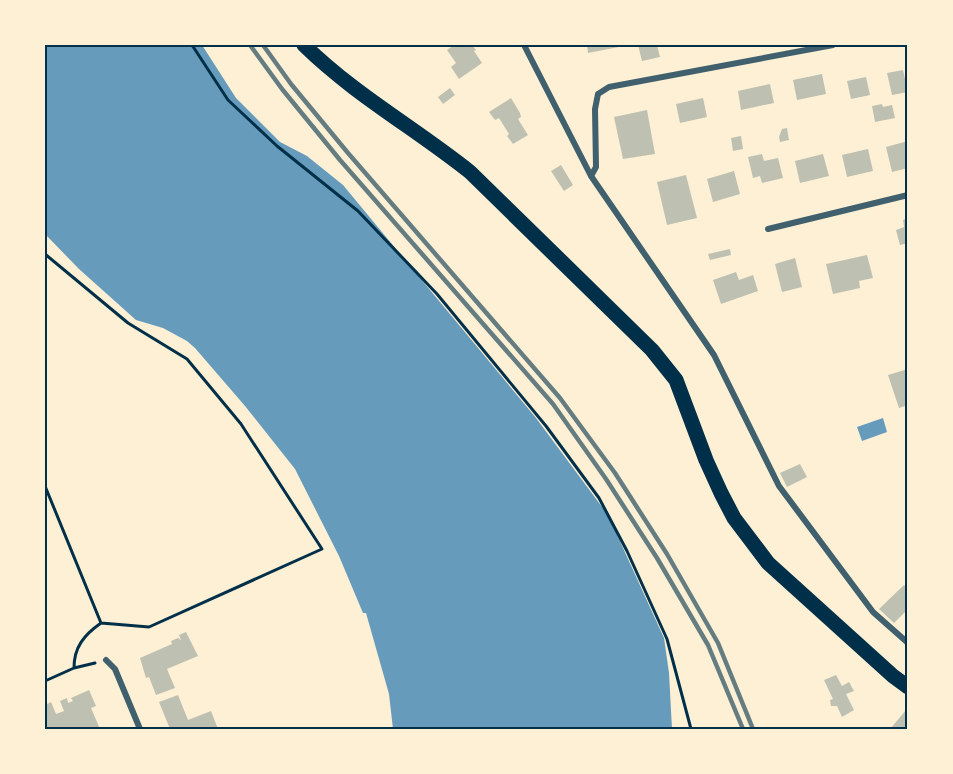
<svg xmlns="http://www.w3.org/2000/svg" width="953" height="774" font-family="Raleway,sans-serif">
<rect width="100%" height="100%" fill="#fdf0d5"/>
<path fill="#669bbc" d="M45 45H202L236 98 280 142 307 156 343 185 536 418 608 515 664 638 669 673 672 729H393L389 694 366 613H363L339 556 295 469 245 406 195 348 187 341 163 328 136 320 79 269 45 234Z
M883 418 887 432 862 441 857 427Z"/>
<path fill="#bec0b2" d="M454 45H472L476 50 474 51 482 63 459 79 451 67 456 63 447 50Z
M587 45H624V46L588 53Z
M638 45H657L660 57 642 61Z
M903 70 908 92 892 95 887 73Z
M822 74 826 94 797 100 793 80Z
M866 77 870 95 851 99 847 81Z
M770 84 774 103 741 110 738 91Z
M450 88 455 95 443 104 438 97Z
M511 98 520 113 521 117 518 119 528 135 513 144 507 136 509 134 499 118 495 120 489 112Z
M703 98 707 117 680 123 676 104Z
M882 104 883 107 892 105 895 118 875 122 872 106Z
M647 110 655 154 623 159 614 117Z
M787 128 789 140 780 142 779 137 782 129Z
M741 136 743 149 733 151 731 138Z
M908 141V168L892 172 886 147Z
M868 149 873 171 847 177 842 155Z
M762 154 764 161 778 158 783 178 762 183 760 176 753 178 748 157Z
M823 154 829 176 800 183 795 161Z
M561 165 573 185 564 191 551 171Z
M734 171 740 194 713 202 707 179Z
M686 175 697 218 667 225 657 182Z
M908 218V243L900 245 896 230 904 227 903 220Z
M730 249 731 255 710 260 708 254Z
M867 255 873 278 859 281 860 288 833 294 826 264Z
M795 258 802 287 782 292 775 264Z
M736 272 739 280 753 275 758 291 721 304 713 280Z
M908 369V405L899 408 888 375Z
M800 464 807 477 787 487 780 473Z
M904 585 908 589V609L894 623 879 609Z
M186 632 198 656 167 669 175 688 156 695 149 677 146 678 140 658 172 644 171 641 178 638 181 640 179 635Z
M836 675 842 686 849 682 854 691 846 694 854 710 842 717 837 706H831L830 700 833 699 824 680Z
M89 690 96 706 91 708 100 729H46L45 705 51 702 56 714 64 711 60 701 67 698 68 703 73 701 71 698Z
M178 695 188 720 211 711 218 729H170L159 702Z
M906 710 908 712V729H890Z"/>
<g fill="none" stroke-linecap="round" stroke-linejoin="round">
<path stroke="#003049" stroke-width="3" d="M192 45 228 100 277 146 358 211 437 294 546 426 599 498 627 551 667 639 691 729
M45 254 128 323 187 359 241 424 322 549 149 627 101 623
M45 486 101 623C84 635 74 647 74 668L45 681
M74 668 95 663"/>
<path stroke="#3f606c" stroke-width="6" d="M524 45 591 176 714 355 779 486 873 612 908 643
M591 176 596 167 595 109 598 94 609 87 833 45
M768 229 908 195
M106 660 115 669 140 729"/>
<path stroke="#003049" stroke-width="15" d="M304 45C355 95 415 128 470 172L652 350 676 380 706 460 721 493 734 518 768 563 893 676 908 687"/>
<path stroke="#657d81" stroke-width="4.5" d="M250 45 282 89 340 160 553 404 606 479 657 558 708 645 743 729
M263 45 291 84 348 153 560 398 615 473 667 554 718 643 753 729"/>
</g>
<rect width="953" height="774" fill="none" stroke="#fdf0d5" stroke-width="93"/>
<rect x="46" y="46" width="860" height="682" fill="none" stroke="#003049" stroke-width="2"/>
</svg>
